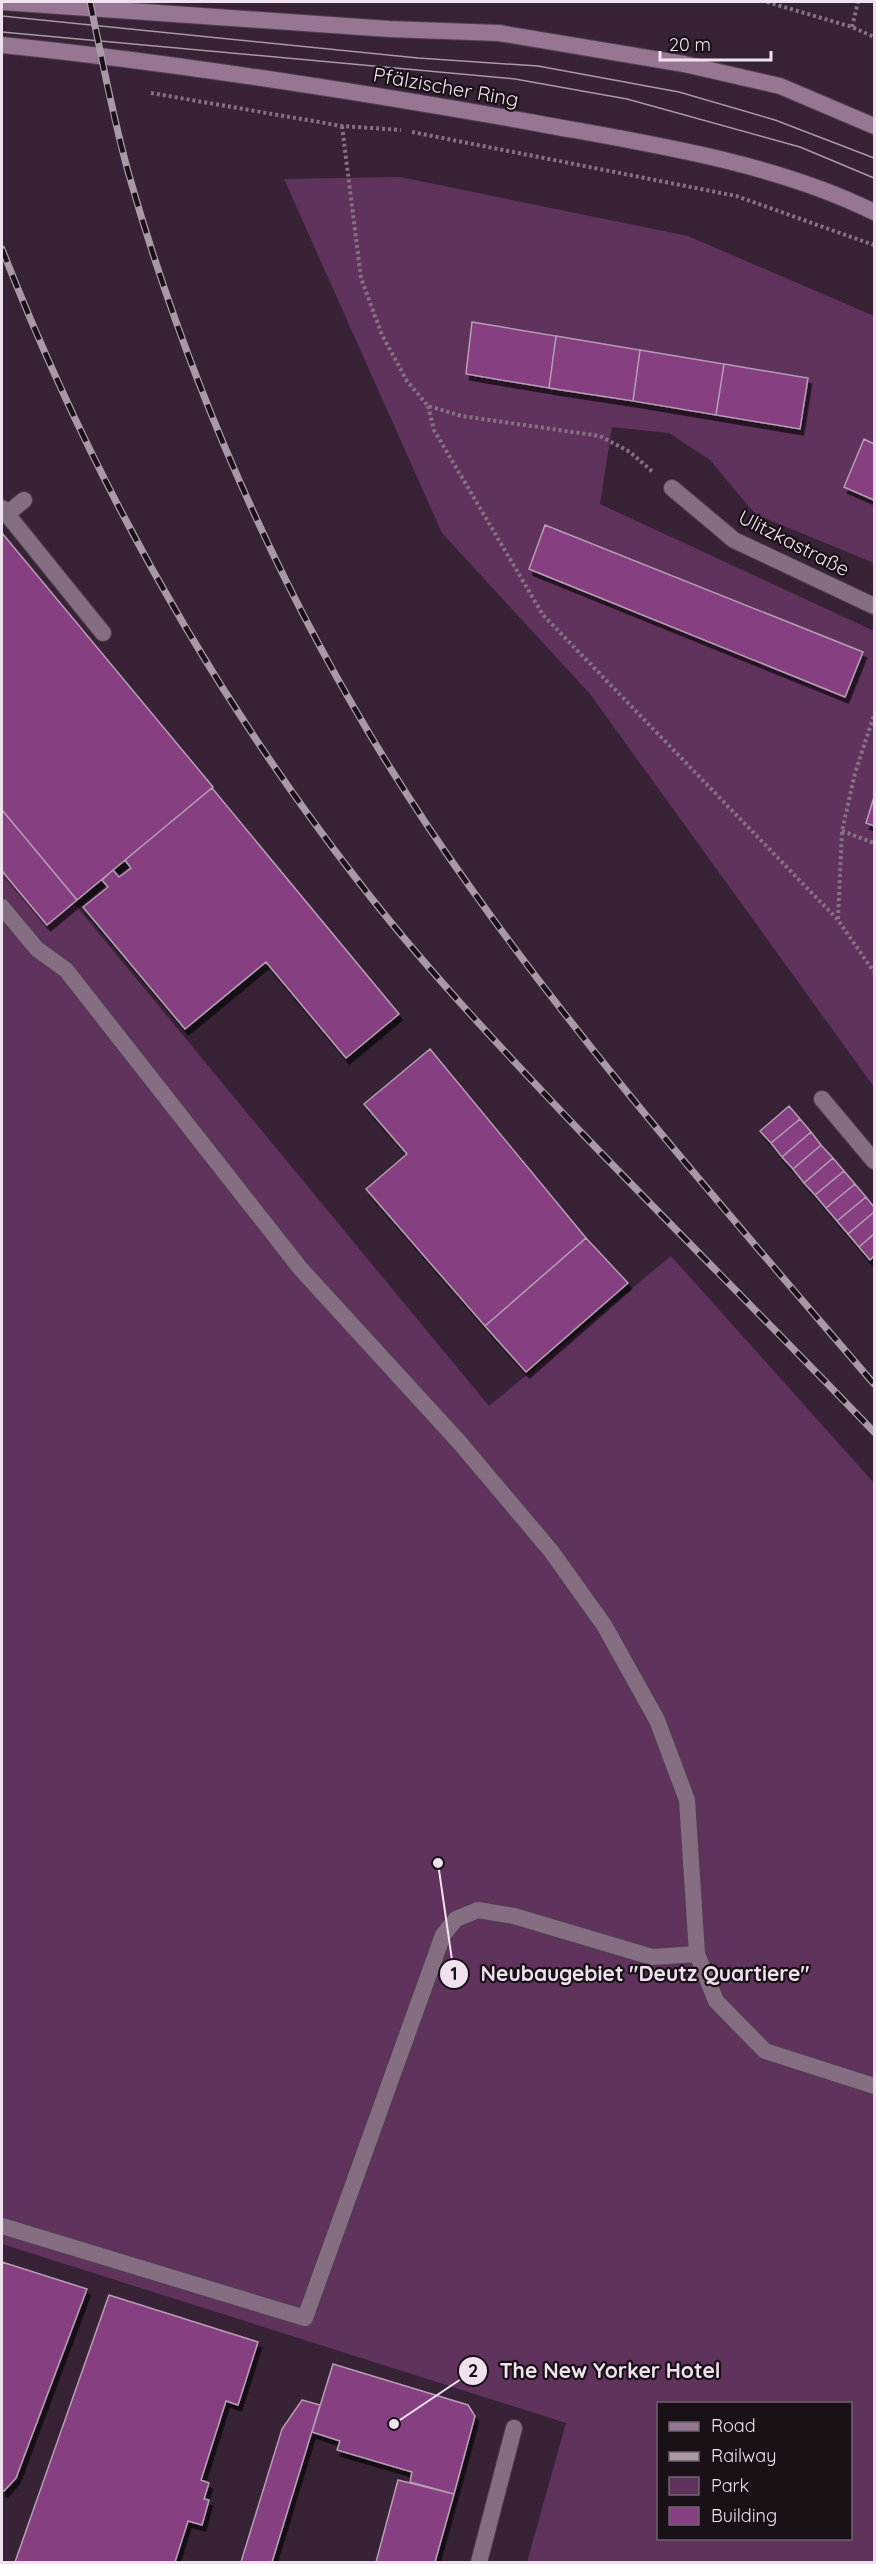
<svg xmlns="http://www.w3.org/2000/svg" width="876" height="2564" font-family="Quicksand,sans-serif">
<defs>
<filter id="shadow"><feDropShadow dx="3.5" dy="6" stdDeviation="0" flood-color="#0009"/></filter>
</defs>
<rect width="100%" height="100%" fill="#372335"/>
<path fill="#5f335c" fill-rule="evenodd" d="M400 177 688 236 874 316V563L755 514 710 460 669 433 612 427 600 504 874 631V1087L590 694 442 533 284 179Z
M2 816 489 1406 671 1256 874 1483V2562H527L566 2423 2 2244ZM658 2404H850V2538H658Z"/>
<path fill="#864182" stroke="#b69db3" stroke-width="1.5" filter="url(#shadow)" d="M472 322 556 336 549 388 466 374Z
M556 336 640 350 633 401 549 388Z
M640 350 724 364 716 415 633 401Z
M724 364 808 378 800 429 716 415Z
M864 439 874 444V500L844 487Z
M545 525 863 652 845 697 529 569Z
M2 533 213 787 77 900 2 810Z
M212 788 399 1014 346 1058 266 962 185 1029 83 907 108 887 102 880 113 870 119 877 131 868 125 860Z
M874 797V826L866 823Z
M2 810 77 900 47 925 2 871Z
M430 1049 586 1238 485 1326 366 1189 407 1154 364 1104Z
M789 1106 800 1119 771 1143 760 1131Z
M800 1119 811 1132 782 1157 771 1143Z
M811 1132 821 1145 793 1169 782 1157Z
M821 1145 833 1158 804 1183 793 1169Z
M833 1158 844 1171 815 1195 804 1183Z
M844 1171 855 1184 826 1208 815 1195Z
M855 1184 866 1197 837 1221 826 1208Z
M866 1197 874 1207V1212L848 1234 837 1221Z
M874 1212V1234L859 1247 848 1234Z
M874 1234V1256L870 1260 859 1247Z
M586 1238 628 1283 526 1372 485 1326Z
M2 2262 87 2289 16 2478 4 2491 2 2490Z
M109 2295 258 2342 238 2405 226 2401 201 2480 209 2483 204 2499 209 2500 202 2525 188 2521 175 2562H15Z
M333 2364 468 2405 475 2416 454 2494 410 2482 412 2472 337 2450 340 2441 312 2432Z
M302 2400 320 2405 272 2562H241L282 2429Z
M398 2480 454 2494 435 2562H376Z"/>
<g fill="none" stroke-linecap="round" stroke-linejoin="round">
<g stroke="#4f3f4e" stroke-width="18">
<path id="service" d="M2 508 103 633
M7 514 24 500
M2 907 37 949 66 970 300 1268 460 1443 551 1551 604 1625 657 1720 687 1800 697 1954 716 2001 765 2051 874 2086
M822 1099 874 1161
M2 2226 305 2318 443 1935 456 1919 478 1910 514 1916 652 1957 697 1954"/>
</g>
<g stroke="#4f3f4e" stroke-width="18">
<path id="minor" d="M672 488 734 540 874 606
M479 2562 514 2428"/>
</g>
<g stroke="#4f3f4e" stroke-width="18">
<path id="secondary" d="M2 2 389 29 499 33 684 64 780 86 874 126
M2 45C178 63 355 91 530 122 643 143 771 161 874 212"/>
</g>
<path stroke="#847282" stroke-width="4" stroke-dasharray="3 3" stroke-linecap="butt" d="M767 2 852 27 874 37
M852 27 858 2
M151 93 342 126 401 130
M342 126 361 278 382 335 407 381 428 406 462 416 600 436 630 452 653 472
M412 132 736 196 874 245
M428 406 434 430 543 615 838 920 874 972
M842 831 874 843
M838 919 842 831 855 773 874 715"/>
<use href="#service" stroke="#856e82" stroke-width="16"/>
<use href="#minor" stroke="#856e82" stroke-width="16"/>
<use href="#secondary" stroke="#967693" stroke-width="16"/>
<path stroke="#a999a7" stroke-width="1.5" d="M2 16 418 58 538 66 679 92 775 120 874 158
M2 32 515 79 627 99 800 147 874 178"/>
<g stroke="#a999a7" stroke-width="7">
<path id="rail" d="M90 2C102 59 113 118 129 175 194 403 297 631 429 828 562 1025 720 1204 874 1384
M2 249C90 474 207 686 355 877 423 966 500 1047 577 1128 675 1230 776 1330 874 1432"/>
</g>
<use href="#rail" stroke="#191018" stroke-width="4.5" stroke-dasharray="14" stroke-linecap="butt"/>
</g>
<g text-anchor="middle" stroke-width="4.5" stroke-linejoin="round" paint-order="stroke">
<g font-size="20" fill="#efe1ed" stroke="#191018">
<text transform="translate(446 87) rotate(10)" y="7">Pfälzischer Ring</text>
<text transform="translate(794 543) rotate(27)" y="7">Ulitzkastraße</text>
</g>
</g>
<path fill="none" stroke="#efe1ed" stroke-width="2" d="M438 1863L454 1974M394 2424L473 2371"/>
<g fill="#efe1ed" stroke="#191018" stroke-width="2">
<circle cx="438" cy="1863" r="6"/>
<circle cx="394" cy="2424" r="6"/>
<circle cx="454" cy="1974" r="15"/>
<circle cx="473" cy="2371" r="15"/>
</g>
<g font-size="18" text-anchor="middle" font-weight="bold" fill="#111">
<text x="454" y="1980">1</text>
<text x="473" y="2377">2</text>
</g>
<g font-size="21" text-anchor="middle" font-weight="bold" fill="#efe1ed" stroke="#191018" stroke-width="4.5" stroke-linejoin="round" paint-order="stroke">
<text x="645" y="1981">Neubaugebiet "Deutz Quartiere"</text>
<text x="610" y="2378">The New Yorker Hotel</text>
</g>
<rect width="876" height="2564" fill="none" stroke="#efe1ed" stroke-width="6"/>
<rect x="657" y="2402" width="195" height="138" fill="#191018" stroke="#6f646d" stroke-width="1.5"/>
<rect x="669" y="2422" width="30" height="9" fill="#967693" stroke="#6f646d" stroke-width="1.5"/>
<text x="711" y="2432" font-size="18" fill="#efe1ed">Road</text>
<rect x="669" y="2452" width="30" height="9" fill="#a999a7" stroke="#6f646d" stroke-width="1.5"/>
<text x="711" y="2462" font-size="18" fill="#efe1ed">Railway</text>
<rect x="669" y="2477" width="30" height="18" fill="#5f335c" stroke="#6f646d" stroke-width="1.5"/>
<text x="711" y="2492" font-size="18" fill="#efe1ed">Park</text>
<rect x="669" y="2507" width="30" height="18" fill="#864182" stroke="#6f646d" stroke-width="1.5"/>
<text x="711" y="2522" font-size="18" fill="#efe1ed">Building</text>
<path d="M660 51v9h111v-9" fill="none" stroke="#efe1ed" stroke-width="3"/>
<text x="669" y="51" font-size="18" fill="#efe1ed" stroke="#191018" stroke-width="4.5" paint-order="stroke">20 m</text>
</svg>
